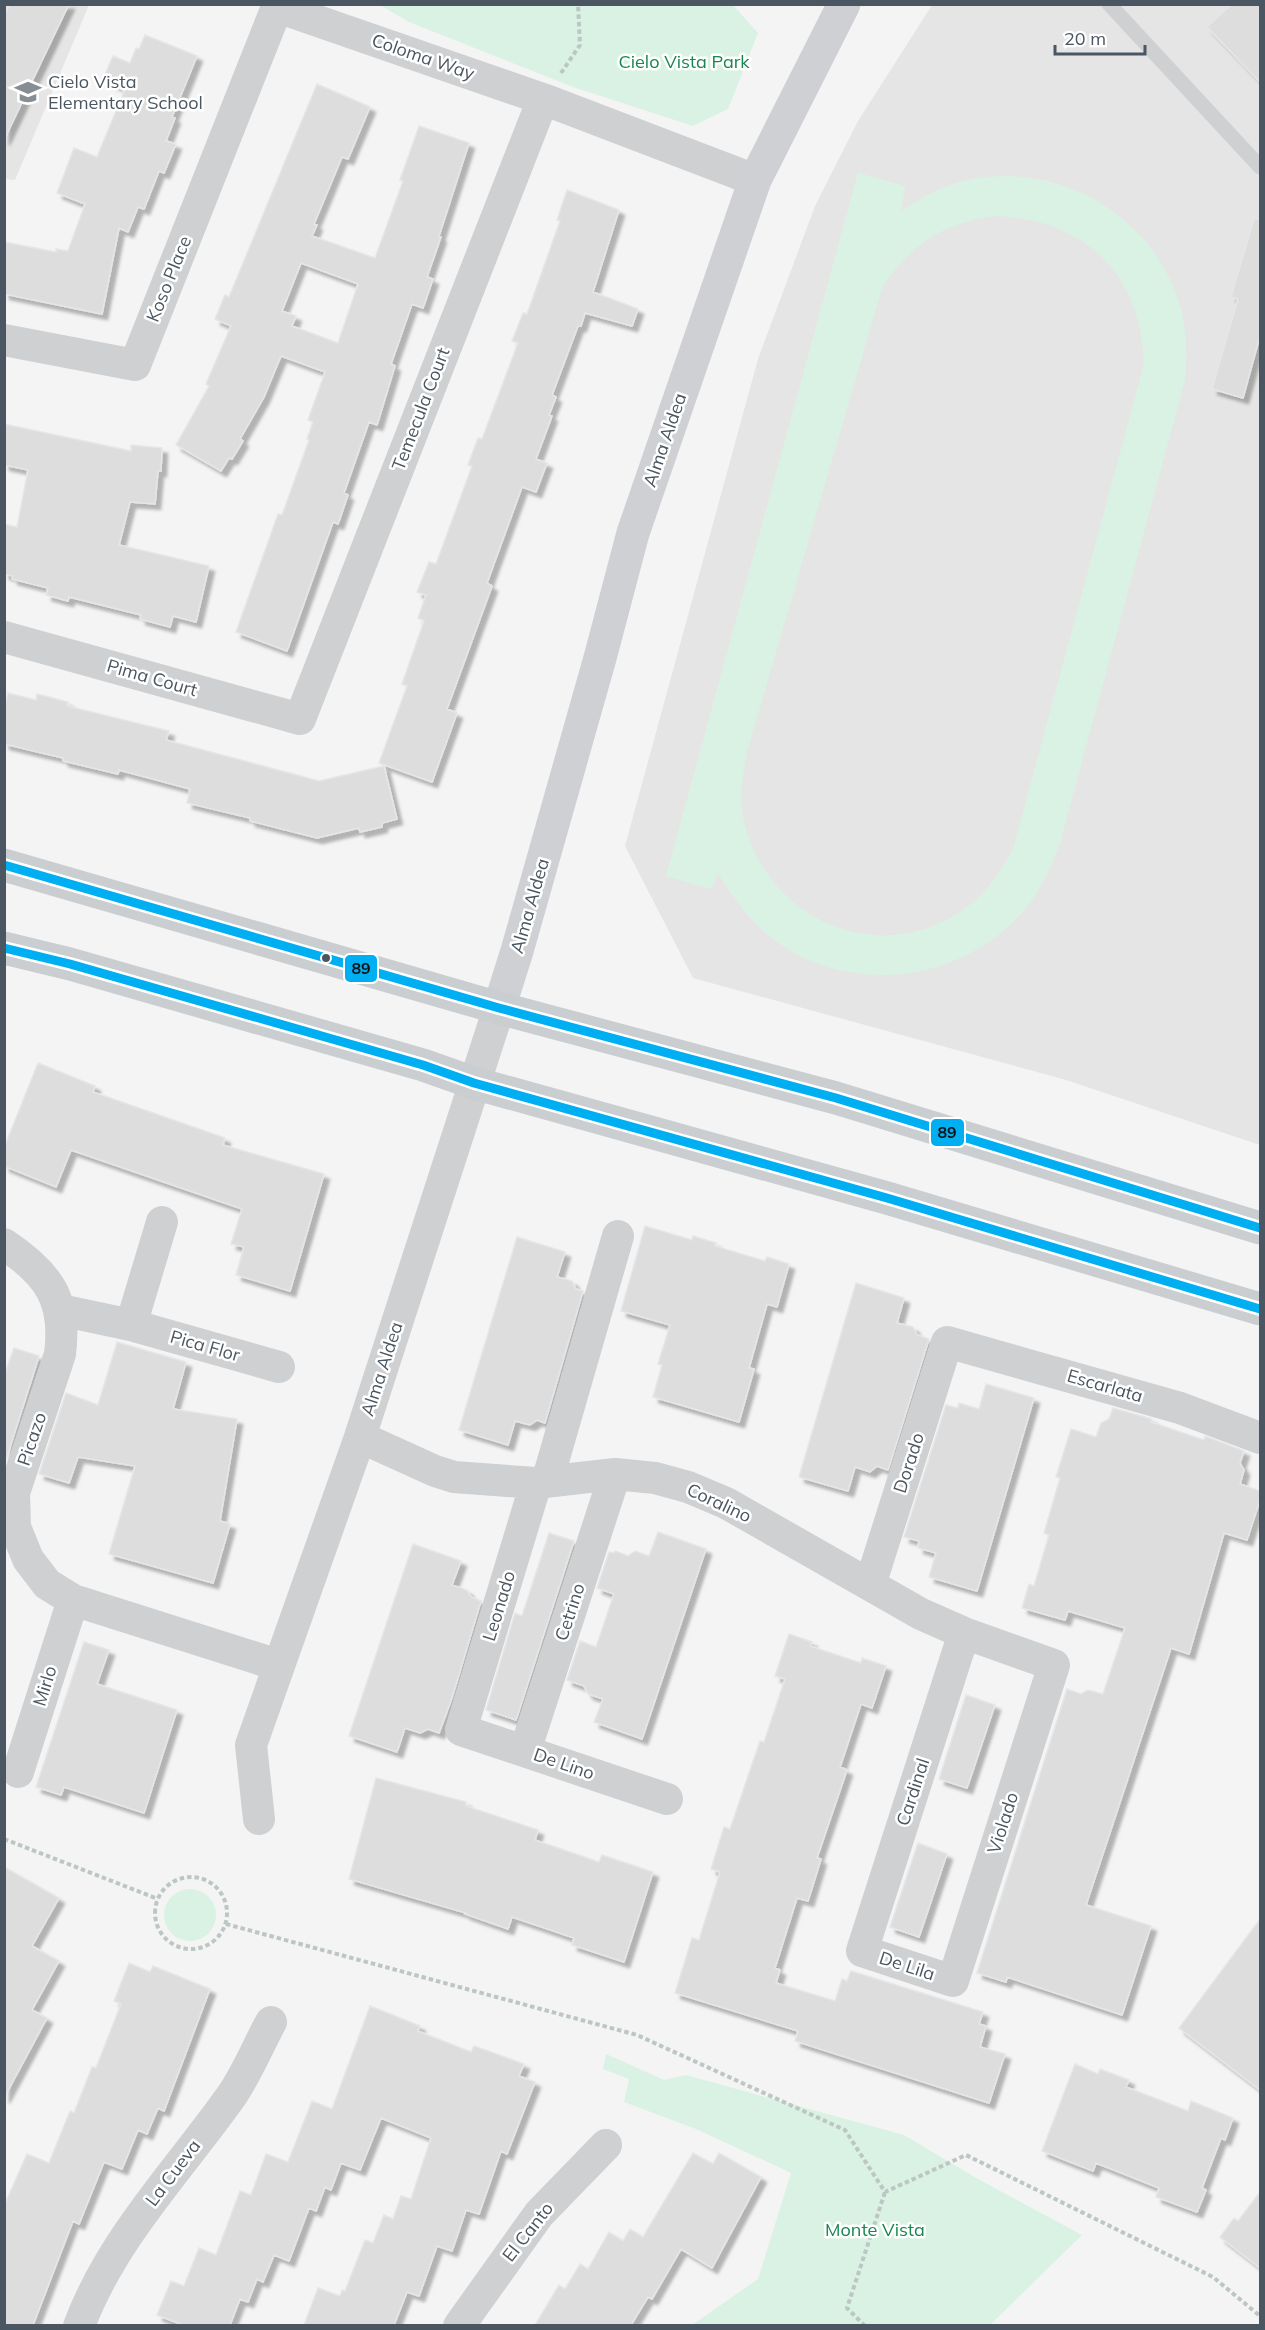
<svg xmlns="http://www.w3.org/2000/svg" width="1265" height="2330" font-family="Mulish,sans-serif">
<defs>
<filter id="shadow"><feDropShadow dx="5.5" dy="5.5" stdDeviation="1.5" flood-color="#0004"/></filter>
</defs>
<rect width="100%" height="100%" fill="#f4f4f4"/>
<path fill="#e6e5e6" d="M5 5H89L15 180 5 179Z
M932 5H1260V1145L1066 1080 693 978 625 846 758 359 815 206 858 121Z"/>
<path fill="#d9f2e3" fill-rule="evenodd" d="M380 5H733L758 33 728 109 693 126 573 87 409 22Z
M858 173 905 186 901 211C918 201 934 190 953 184 1047 155 1150 209 1179 303 1187 328 1187 354 1185 380L1060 843C1052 863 1045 882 1032 900 974 980 857 999 777 942 751 923 734 899 718 873L711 889 666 876ZM996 216C1085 219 1142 275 1144 364L1013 849C999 875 983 898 957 914 868 969 758 912 742 811 739 791 744 771 747 752L882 288C911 243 944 223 996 216Z
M164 1915a26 26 0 1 1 52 0a26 26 0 1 1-52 0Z
M606 2054 664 2080 686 2075 904 2135 978 2179 1082 2235 990 2325H692L758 2279 791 2173 696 2129 624 2102 629 2079 603 2069Z"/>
<path fill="#ddddde" stroke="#e5e6e7" stroke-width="1.5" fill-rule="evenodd" filter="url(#shadow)" d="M10 4H69L4 140V16Z
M1232 4H1260V82L1207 27Z
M145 35 197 56 172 117 175 118 166 141 176 144 164 173 159 171 144 209 138 207 128 232 119 228 102 314 4 294V242L56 252V249L68 251 85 204 57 193 74 148 97 157 125 89 103 79 113 56 130 63 136 48 139 49Z
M317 84 370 107 348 159 342 157 314 224 317 225 312 236 375 258 403 181 400 180 419 126 469 143 439 236 441 237 427 277 433 279 423 308 412 304 391 364 395 366 377 425 369 422 344 493 348 495 338 524 333 522 287 651 236 632 278 514 282 515 309 440 307 439 313 422 308 420 325 372 281 356 264 397 240 439 243 441 232 459 229 458 221 471 176 445 209 386 206 384 231 326 215 319 225 295 229 297ZM301 263 358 284 338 343 292 326 296 316 282 311Z
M567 190 619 210 593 292 638 309 632 326 585 313 581 326H578L552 395 556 397 549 415 552 416 536 459 547 463 536 492 522 487 487 583 492 586 447 709 457 713 432 782 379 763 407 686 402 684 424 621 418 618 426 595 417 592 429 562 436 564 472 466 468 465 478 438 482 439 518 343 512 341 523 313 527 314 560 221 557 220Z
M1254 219 1260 220V336L1243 398 1212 389 1238 299 1231 297Z
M4 424 131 451V445L162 448 161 471H158L155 504 130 502 119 545 209 566 196 622 173 616 170 627 140 619 141 615 69 597 68 601 46 595 48 588 12 579 13 576 4 574V524L17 527 28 470 4 465Z
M8 693 36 700 37 694 68 702 67 706 169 731 166 740 319 781 384 766 397 819 382 823V827L360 832 359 828 317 838 250 821V818L187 803 190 789 119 770 118 774 63 761V758L4 744V709Z
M38 1063 95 1086 93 1092 225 1138 223 1145 324 1174 290 1291 236 1275 244 1247 231 1244 242 1209 71 1150 56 1187 4 1166V1148Z
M645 1226 692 1240 693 1236 716 1243 715 1246 765 1261 767 1257 789 1264 777 1307 767 1304 749 1368 754 1369 739 1422 653 1397 662 1365 658 1364 670 1325 621 1311Z
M517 1237 565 1252 557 1277 572 1281 576 1289 583 1291 545 1423 537 1420 530 1425 515 1421 508 1445 459 1430Z
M856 1283 904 1298 897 1323 913 1327 917 1335 929 1339 888 1470 877 1466 870 1472 855 1467 848 1491 799 1477Z
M117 1342 186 1362 173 1409 237 1419 220 1521 230 1524 213 1583 109 1554 135 1466 78 1457 69 1483 39 1474 66 1393 98 1405Z
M14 1348 39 1356 5 1463 4 1376Z
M986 1384 1034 1398 977 1591 929 1577 936 1553 918 1548 919 1541 904 1537 946 1405 958 1408 959 1403 979 1409Z
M1113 1408 1152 1419 1151 1422 1204 1440 1205 1436 1244 1451 1240 1463 1244 1470 1240 1484 1260 1491V1500L1247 1540 1224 1533 1189 1654 1171 1648 1086 1905 1151 1926 1122 2015 1007 1977 1006 1982 977 1973 1067 1689 1081 1694 1088 1690 1103 1694 1125 1628 1068 1611 1065 1620 1022 1608 1029 1584 1034 1586 1049 1535 1044 1533 1060 1478 1056 1477 1071 1429 1096 1437 1101 1423 1109 1419Z
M658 1532 706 1549 642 1739 594 1722 603 1699 588 1694 584 1686 567 1680 580 1641 596 1647 614 1594 597 1588 609 1552 614 1553 615 1551 628 1556 635 1551 649 1556Z
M549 1533 574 1541 516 1720 486 1710 515 1613 522 1616Z
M413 1544 461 1561 452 1585 467 1590 471 1597 481 1601 452 1698 439 1733 428 1729 420 1733 405 1728 397 1752 349 1736Z
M789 1634 812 1642 810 1646 861 1663 862 1658 886 1666 872 1708 861 1704 840 1767 847 1770 817 1858 821 1859 808 1901 797 1898 775 1968 780 1970 776 1983 835 2001 842 1979 847 1981 851 1971 983 2012 979 2024 986 2026 980 2047 1005 2054 989 2103 795 2041 798 2031 675 1993 692 1938 699 1940 720 1872 711 1869 724 1827 730 1829 760 1741 764 1742 785 1679 775 1676Z
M84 1642 109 1650 97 1684 177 1710 144 1813 64 1787 61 1795 36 1787Z
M966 1695 995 1705 967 1788 939 1779Z
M376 1778 466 1802V1806L538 1830 535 1840 599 1862 602 1855 653 1872 624 1962 572 1945 574 1938 512 1917 508 1929 465 1914 466 1913 349 1879Z
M918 1843 947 1854 919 1937 890 1927Z
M4 1867 59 1898 32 1946 59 1961 32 2010 47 2018 4 2098Z
M1260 1919V2090L1179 2028Z
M129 1963 150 1972 153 1966 210 1989 164 2111 158 2108 147 2134 138 2130 122 2169 104 2162 79 2224 73 2221 33 2325H4V2206L27 2154 49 2163 70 2111 74 2113 92 2067 96 2068 121 2004 114 2001Z
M370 2006 420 2026 418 2031 471 2052 474 2046 524 2064 519 2076 535 2082 507 2154 501 2151 479 2214 466 2210 452 2251 437 2246 419 2296 407 2292 394 2325H304L318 2288 340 2296 342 2290 345 2291 365 2240 373 2243 384 2215 393 2219 401 2196 411 2199 431 2138 381 2118 360 2170 341 2163 331 2190 325 2187 316 2211 309 2208 289 2261 274 2255 263 2282 257 2279 248 2302 240 2299 230 2325H183L157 2315 171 2281 184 2286 199 2248 216 2255 240 2191 251 2195 266 2154 288 2162 312 2101 332 2109Z
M1075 2064 1098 2074 1100 2069 1129 2080 1126 2087 1188 2111 1191 2101 1233 2118 1225 2140 1221 2138 1202 2188 1206 2190 1197 2212 1156 2197 1159 2188 1096 2163 1093 2171 1042 2151Z
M693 2153 713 2164 719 2153 761 2177 712 2268 681 2249 652 2299 648 2297 631 2325H535L559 2285 565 2289 580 2264 588 2269 609 2232 623 2241 630 2229 643 2237Z
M1260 2192V2268L1220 2237 1234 2218 1238 2221Z"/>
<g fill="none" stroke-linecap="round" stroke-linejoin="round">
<path stroke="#bcc7c4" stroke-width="4" stroke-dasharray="4.5 3" stroke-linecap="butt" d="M561 73 580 45 578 4
M4 1839 158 1899
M155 1913a36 36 0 1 1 72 0a36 36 0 1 1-72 0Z
M226 1924 637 2035 845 2130 885 2192 966 2155 1213 2277 1260 2316
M865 2326 847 2308 885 2192"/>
<path stroke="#ced0d2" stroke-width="15" d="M1109 4 1260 167"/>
<path stroke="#ced0d2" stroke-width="32" d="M4 340 135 365 277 7 543 99 755 180
M4 637 300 719 543 99
M4 1244C49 1274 67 1300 60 1354L14 1493 15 1527 28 1559 47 1584 73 1600 278 1665
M60 1310 131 1325 279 1367
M131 1325 162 1222
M360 1437 435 1471 454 1477 536 1483 615 1474 655 1478 688 1487 726 1503 921 1614 964 1633 1054 1665 953 1981 862 1951 964 1633
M547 1482 618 1236
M536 1483 461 1730 667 1799
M870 1585 947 1342 1180 1408 1260 1438
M525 1751 615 1474
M18 1772 73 1600
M259 1819 251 1745 360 1437 499 1008
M79 2326C112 2238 179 2170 232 2095 247 2073 258 2046 271 2022
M459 2326 539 2214 606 2145"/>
<path stroke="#ced0d4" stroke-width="33" d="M499 1008 517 951 600 658 633 533 755 180 844 4"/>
<path stroke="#caced1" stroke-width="33" d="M4 865 499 1008 836 1098 1260 1228
M4 948 70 964 423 1065 474 1083 887 1198 1260 1309"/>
<g stroke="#fff" stroke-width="14">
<path id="bus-1" d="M4 865 499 1008 836 1098 1260 1228
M4 948 70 964 423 1065 474 1083 887 1198 1260 1309"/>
</g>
<use href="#bus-1" stroke="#00aff2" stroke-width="9"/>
</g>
<defs>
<g id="school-bare" transform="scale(2.07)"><path d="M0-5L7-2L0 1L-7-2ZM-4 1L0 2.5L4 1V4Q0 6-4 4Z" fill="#868d94" stroke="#fff" stroke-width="2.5" paint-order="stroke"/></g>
</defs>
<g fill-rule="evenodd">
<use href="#school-bare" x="28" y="92"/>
</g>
<circle fill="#4a5661" stroke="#fff" stroke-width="2" cx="326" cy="958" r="5"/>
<g text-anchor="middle" stroke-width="5" stroke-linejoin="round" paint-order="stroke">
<g font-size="18" fill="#4a5661" stroke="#fff">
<text transform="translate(423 57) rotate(19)" y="6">Coloma Way</text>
<text transform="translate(169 279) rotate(-68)" y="6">Koso Place</text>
<text transform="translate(421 409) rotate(-69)" y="6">Temecula Court</text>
<text transform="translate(665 440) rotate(-71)" y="6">Alma Aldea</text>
<text transform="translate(152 678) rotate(16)" y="6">Pima Court</text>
<text transform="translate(530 906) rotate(-74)" y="6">Alma Aldea</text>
<text transform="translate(205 1346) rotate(16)" y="6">Pica Flor</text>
<text transform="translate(382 1369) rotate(-72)" y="6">Alma Aldea</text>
<text transform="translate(1105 1386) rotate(16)" y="6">Escarlata</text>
<text transform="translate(32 1439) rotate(-71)" y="6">Picazo</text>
<text transform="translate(909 1463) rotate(-72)" y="6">Dorado</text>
<text transform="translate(719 1503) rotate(25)" y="6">Coralino</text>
<text transform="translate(499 1606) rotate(-73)" y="6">Leonado</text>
<text transform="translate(570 1612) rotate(-72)" y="6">Cetrino</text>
<text transform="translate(45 1686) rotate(-73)" y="6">Mirlo</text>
<text transform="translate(564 1764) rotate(19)" y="6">De Lino</text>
<text transform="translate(913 1792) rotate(-72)" y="6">Cardinal</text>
<text transform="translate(1003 1823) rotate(-72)" y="6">Violado</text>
<text transform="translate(907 1966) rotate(18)" y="6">De Lila</text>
<text transform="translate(173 2173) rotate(-53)" y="6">La Cueva</text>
<text transform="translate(528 2232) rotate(-52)" y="6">El Canto</text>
</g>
<g font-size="18" fill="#17864f" stroke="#fff">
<text x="684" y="68">Cielo Vista Park</text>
<text x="875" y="2236">Monte Vista</text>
</g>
<g font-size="18" fill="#4a5661" stroke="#fff" text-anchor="start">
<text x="48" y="88">Cielo Vista<tspan x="48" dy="21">Elementary School</tspan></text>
</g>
</g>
<g stroke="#fff" stroke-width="2">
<rect x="344" y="954" width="34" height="29" rx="6" fill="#00aff2"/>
<rect x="930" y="1118" width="35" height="29" rx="6" fill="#00aff2"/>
</g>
<g font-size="16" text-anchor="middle" font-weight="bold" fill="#111">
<text x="361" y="974">89</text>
<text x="947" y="1138">89</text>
</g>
<rect width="1265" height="2330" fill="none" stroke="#4a5661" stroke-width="12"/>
<path d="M1055 45v9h90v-9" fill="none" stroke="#4a5661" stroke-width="3"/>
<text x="1064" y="45" font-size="18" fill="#4a5661" stroke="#ffffff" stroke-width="4.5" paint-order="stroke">20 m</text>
</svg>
